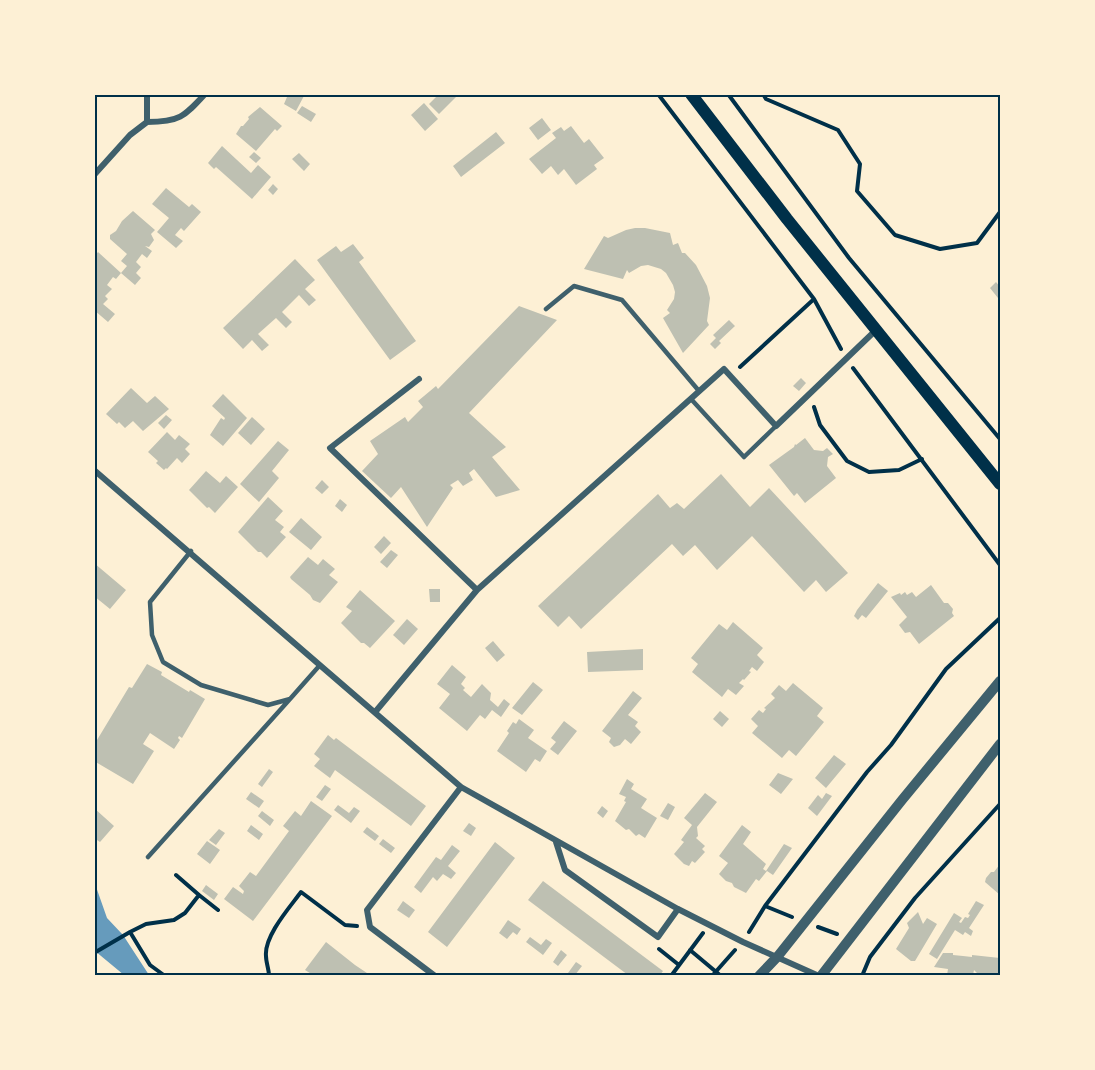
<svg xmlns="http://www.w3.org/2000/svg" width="1095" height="1070" font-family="Ubuntu,sans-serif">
<rect width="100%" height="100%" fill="#fdf0d5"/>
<path fill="#669bbc" d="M94 881 107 918 123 935 149 975H124L95 951Z"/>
<path fill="#bec0b2" d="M283 94H305L296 111 284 104 287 97Z
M439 94H459L439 114 429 104Z
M424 103 438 119 425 131 411 115Z
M302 106 316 114 311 122 297 113Z
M260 107 282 126 277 131 275 129 256 151 236 134 241 126H243L249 119 248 117Z
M542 118 551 130 538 140 529 128Z
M571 126 584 143 589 139 604 158 594 165 597 169 576 185 564 169 558 175 551 166 542 174 529 159 556 138 552 133 561 127 564 131Z
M496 132 505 143 461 177 453 166Z
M222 146 251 173 258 165 271 177 252 199 216 167 214 169 208 163Z
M254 152 261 158 256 163 249 157Z
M299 153 310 164 304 171 292 159Z
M273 184 278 189 273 195 268 190Z
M166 188 189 207 192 204 201 212 184 231 181 228 175 235 183 241 176 248 157 232 169 218 152 204Z
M133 211 155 230 151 234 154 240 149 247 145 246 152 251 147 258 142 254 136 262 141 267 136 273 141 278 135 285 121 273 116 279 113 277 107 285 112 289 105 296 108 299 103 304 115 314 108 322 94 310V304L97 300 94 298V257L98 252 121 273 127 266 121 261 127 254 110 239V235L116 231 122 221Z
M635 228H645L670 233 673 245 678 243 682 253H685L696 265 707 286 710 298 707 321 709 325 683 353 663 318 670 313 667 310 674 299 675 292 673 285 666 273 661 269 648 265 641 266 629 273 627 270 623 279 584 269 604 236 608 238 626 230Z
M353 244 364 258 359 262 416 341 390 360 317 260 336 246 341 252Z
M295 259 315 280 305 289 316 300 309 306 299 295 282 312 292 322 286 328 276 318 258 334 269 345 262 351 252 340 243 349 223 328Z
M996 282 1000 287V296L998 298 990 288Z
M519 306 557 320 469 413 506 447 492 457 520 490 496 497 474 469 469 473 473 480 463 486 458 480 450 485 453 488 427 527 401 487 391 498 362 471 378 454 370 441 405 417 408 422 423 407 418 401 436 386 438 389Z
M729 320 735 326 719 341 721 343 715 349 710 344 716 338 713 335Z
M801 378 806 383 799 391 793 386Z
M131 388 147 403 155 396 169 409 143 431 133 421 125 428 119 422 117 424 106 414Z
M223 394 247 418 223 446 210 435 221 418 224 420 225 418 212 406Z
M166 415 172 420 164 429 158 423Z
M252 417 265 429 251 445 238 433Z
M167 432 175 440 179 435 190 444 185 449 190 454 182 463 177 458 167 469 166 468 164 470 156 463 158 461 148 452Z
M805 438 814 450 823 451 827 448 833 454 828 457 827 466 836 478 805 503 797 493 794 496 769 465 794 447 795 444 796 445Z
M278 441 289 450 272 471 279 478 259 502 240 484Z
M206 471 220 483 226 476 238 487 215 513 209 507 207 508 189 490Z
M721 474 750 507 769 488 848 573 826 592 816 580 804 592 752 536 717 570 695 545 683 556 672 544 581 629 569 616 558 627 538 606 658 494 670 508 677 503 684 509Z
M322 480 329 487 322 494 315 488Z
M268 497 283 511 275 520 284 527 280 532 286 537 267 558 261 552H258L238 532Z
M340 499 347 505 342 512 335 506Z
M301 518 322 537 311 550 289 532Z
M384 536 391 543 381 554 374 547Z
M391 550 398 555 387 568 380 562Z
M308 557 318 565 323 559 335 569 329 575 338 582 320 603 313 600 310 595 291 579 290 577Z
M94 563 126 590 110 609 94 596Z
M878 583 888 591 866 618 862 615 858 620 854 616 857 610Z
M931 585 944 603H948L953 609 952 613 954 616 919 644 910 632 905 633 899 625 907 617 891 597 900 593 901 595 905 592 907 595 912 592 916 597Z
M429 589H440V602H430Z
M360 590 395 621 370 648 364 643H361L341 623 352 611 346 607Z
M407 619 418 629 404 645 393 635Z
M733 622 763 648 757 655 764 662 757 671 752 667 749 671 751 672 744 680 743 679 739 683 744 686 736 695 728 689 722 697 692 672 698 664 691 658 719 624 727 630Z
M493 641 505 655 497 662 485 648Z
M643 649V670L588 672 587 652Z
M147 664 162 672 161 675 189 692 190 690 205 699 182 738 179 736 178 738 180 740 174 749 150 733 143 744 154 751 133 784 94 761V745L129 687 132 688Z
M452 665 466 677 461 684 465 688 463 690 471 697 482 684 491 693 490 700 498 707 504 699 510 704 501 717 492 710 485 719 480 715 467 731 439 708 450 694 437 684Z
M533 682 543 690 522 715 512 708Z
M793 683 823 708 817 716 824 722 796 756 789 750 782 758 752 733 758 726 751 719 759 710 763 713 766 709 764 708 775 698 771 694 779 685 786 691Z
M633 691 642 698 628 715 638 722 635 726 641 732 631 744 625 739 620 745 614 747 609 742 611 738 602 731Z
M720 711 729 719 722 727 713 719Z
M519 719 534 730 528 738 547 751 540 762 535 759 526 772 497 751 509 733 507 731 513 722 516 724Z
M564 721 577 731 558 755 550 749 556 742 551 738Z
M328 735 334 740 336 738 426 806 411 826 335 770 330 778 314 766 320 759 314 754Z
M834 755 846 764 826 788 815 778Z
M269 769 273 772 262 787 258 784Z
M778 773 793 779 781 794 769 785Z
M627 779 634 784 631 789 647 799 641 808 657 818 645 838 639 834 636 836 629 829 626 830 615 821 626 802 624 801 626 797 619 794Z
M325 785 331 789 322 801 316 797Z
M251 792 264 801 259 808 246 799Z
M705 793 717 802 697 827 698 836 696 838 705 846 702 849 705 852 695 863 692 861 689 866 684 864 674 854 684 842 681 840 692 825 684 818Z
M826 793 832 796 817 816 808 808 818 795 822 799Z
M311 801 332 816 253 921 224 899 233 887 243 894 244 891 239 886 250 872 256 876 289 831 283 826 295 811 301 816Z
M668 803 675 807 668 820 660 816Z
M338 805 349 813 354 807 360 811 351 823 334 810Z
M602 806 608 811 603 818 597 813Z
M94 808 114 826 100 842 94 838Z
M262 811 274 820 270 826 258 816Z
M469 823 476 828 471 836 463 831Z
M251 825 263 834 259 840 247 831Z
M742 825 751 832 743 844 766 864 763 869 766 871 784 844 792 848 773 875 767 871 759 881 756 879 746 893 734 887 732 883 726 881 719 874 728 863 719 856Z
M367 827 379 836 375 841 363 832Z
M219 829 225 833 216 845 209 840Z
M383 839 395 848 391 853 379 844Z
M207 841 220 850 210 864 197 854Z
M495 842 515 858 447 947 428 932Z
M452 845 460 851 448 866 456 873 451 879 443 874 437 881 433 877 421 893 414 887 436 857 441 860Z
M1000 864V895L985 882 986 878 991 872H994Z
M543 881 663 971 660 975H628L528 900Z
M206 885 218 894 214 900 202 891Z
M403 901 415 910 409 918 397 910Z
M976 901 984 905 969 928 973 931 971 936 965 932 963 935 955 930 937 959 929 954 954 913 962 918 959 922 961 923 965 917 968 918 970 915 968 914Z
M918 912 923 924 927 918 937 924 915 961H911L896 949 909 928 907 923Z
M508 920 521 929 517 935 513 932 507 939 499 933Z
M530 937 541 945 546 939 552 943 543 955 526 942Z
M326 942 355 965 370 975H328L326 974 325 975H313L305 970Z
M561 950 567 955 558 966 553 962Z
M943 953H953V955L963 956 972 957V955L1000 958V975H979L974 970 973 975H947L948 969 934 967Z
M576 962 582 966 575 975H571L568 973Z"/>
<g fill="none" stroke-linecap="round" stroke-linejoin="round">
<path stroke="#003049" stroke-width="4" d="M658 94 814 299 841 349
M728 94 849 258 1000 439
M763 94 766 99 838 130 860 164 857 191 895 235 940 249 977 243 1000 212
M740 367 814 299
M853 368 1000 565
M814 407 820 425 847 461 869 472 899 470 922 459
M199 895 218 910
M765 906 792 917
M818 927 837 934
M130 932 146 924 174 920 185 913 199 895 176 875
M749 932 765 906 867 772 891 745 946 669 1000 618
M659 949 679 965
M690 950 721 976
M94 953 130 932 150 965 165 976
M269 976C269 969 266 963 266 956 264 936 290 907 301 892L345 925 357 926
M671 976 703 933
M712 976 735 950
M862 976 870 957 915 898 1000 804"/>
<path stroke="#3f606c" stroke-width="4.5" d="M546 309 574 286 622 300 699 391
M691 399 744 457 776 426
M191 551 150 602 152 635 163 662 201 685 268 705 290 699 320 665
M148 857 290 699"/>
<path stroke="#3f606c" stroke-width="6" d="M147 122C179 122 184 117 205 94
M94 175 130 135 147 122V94
M419 379 330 448 477 590
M94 470 461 787 678 909 743 942 819 976
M376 711 477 590 724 369 776 426 876 330
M556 842 565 870 658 937 678 909
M435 976 370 927 367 910 461 787"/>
<path stroke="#3f606c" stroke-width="10" d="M759 976 778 956 902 800 1000 681
M821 976 1000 744"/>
<path stroke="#003049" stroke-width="12" d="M691 94 787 219 1000 484"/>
</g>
<rect width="1095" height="1070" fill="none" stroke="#fdf0d5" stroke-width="192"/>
<rect x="96" y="96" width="903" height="878" fill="none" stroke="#003049" stroke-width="2"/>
</svg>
